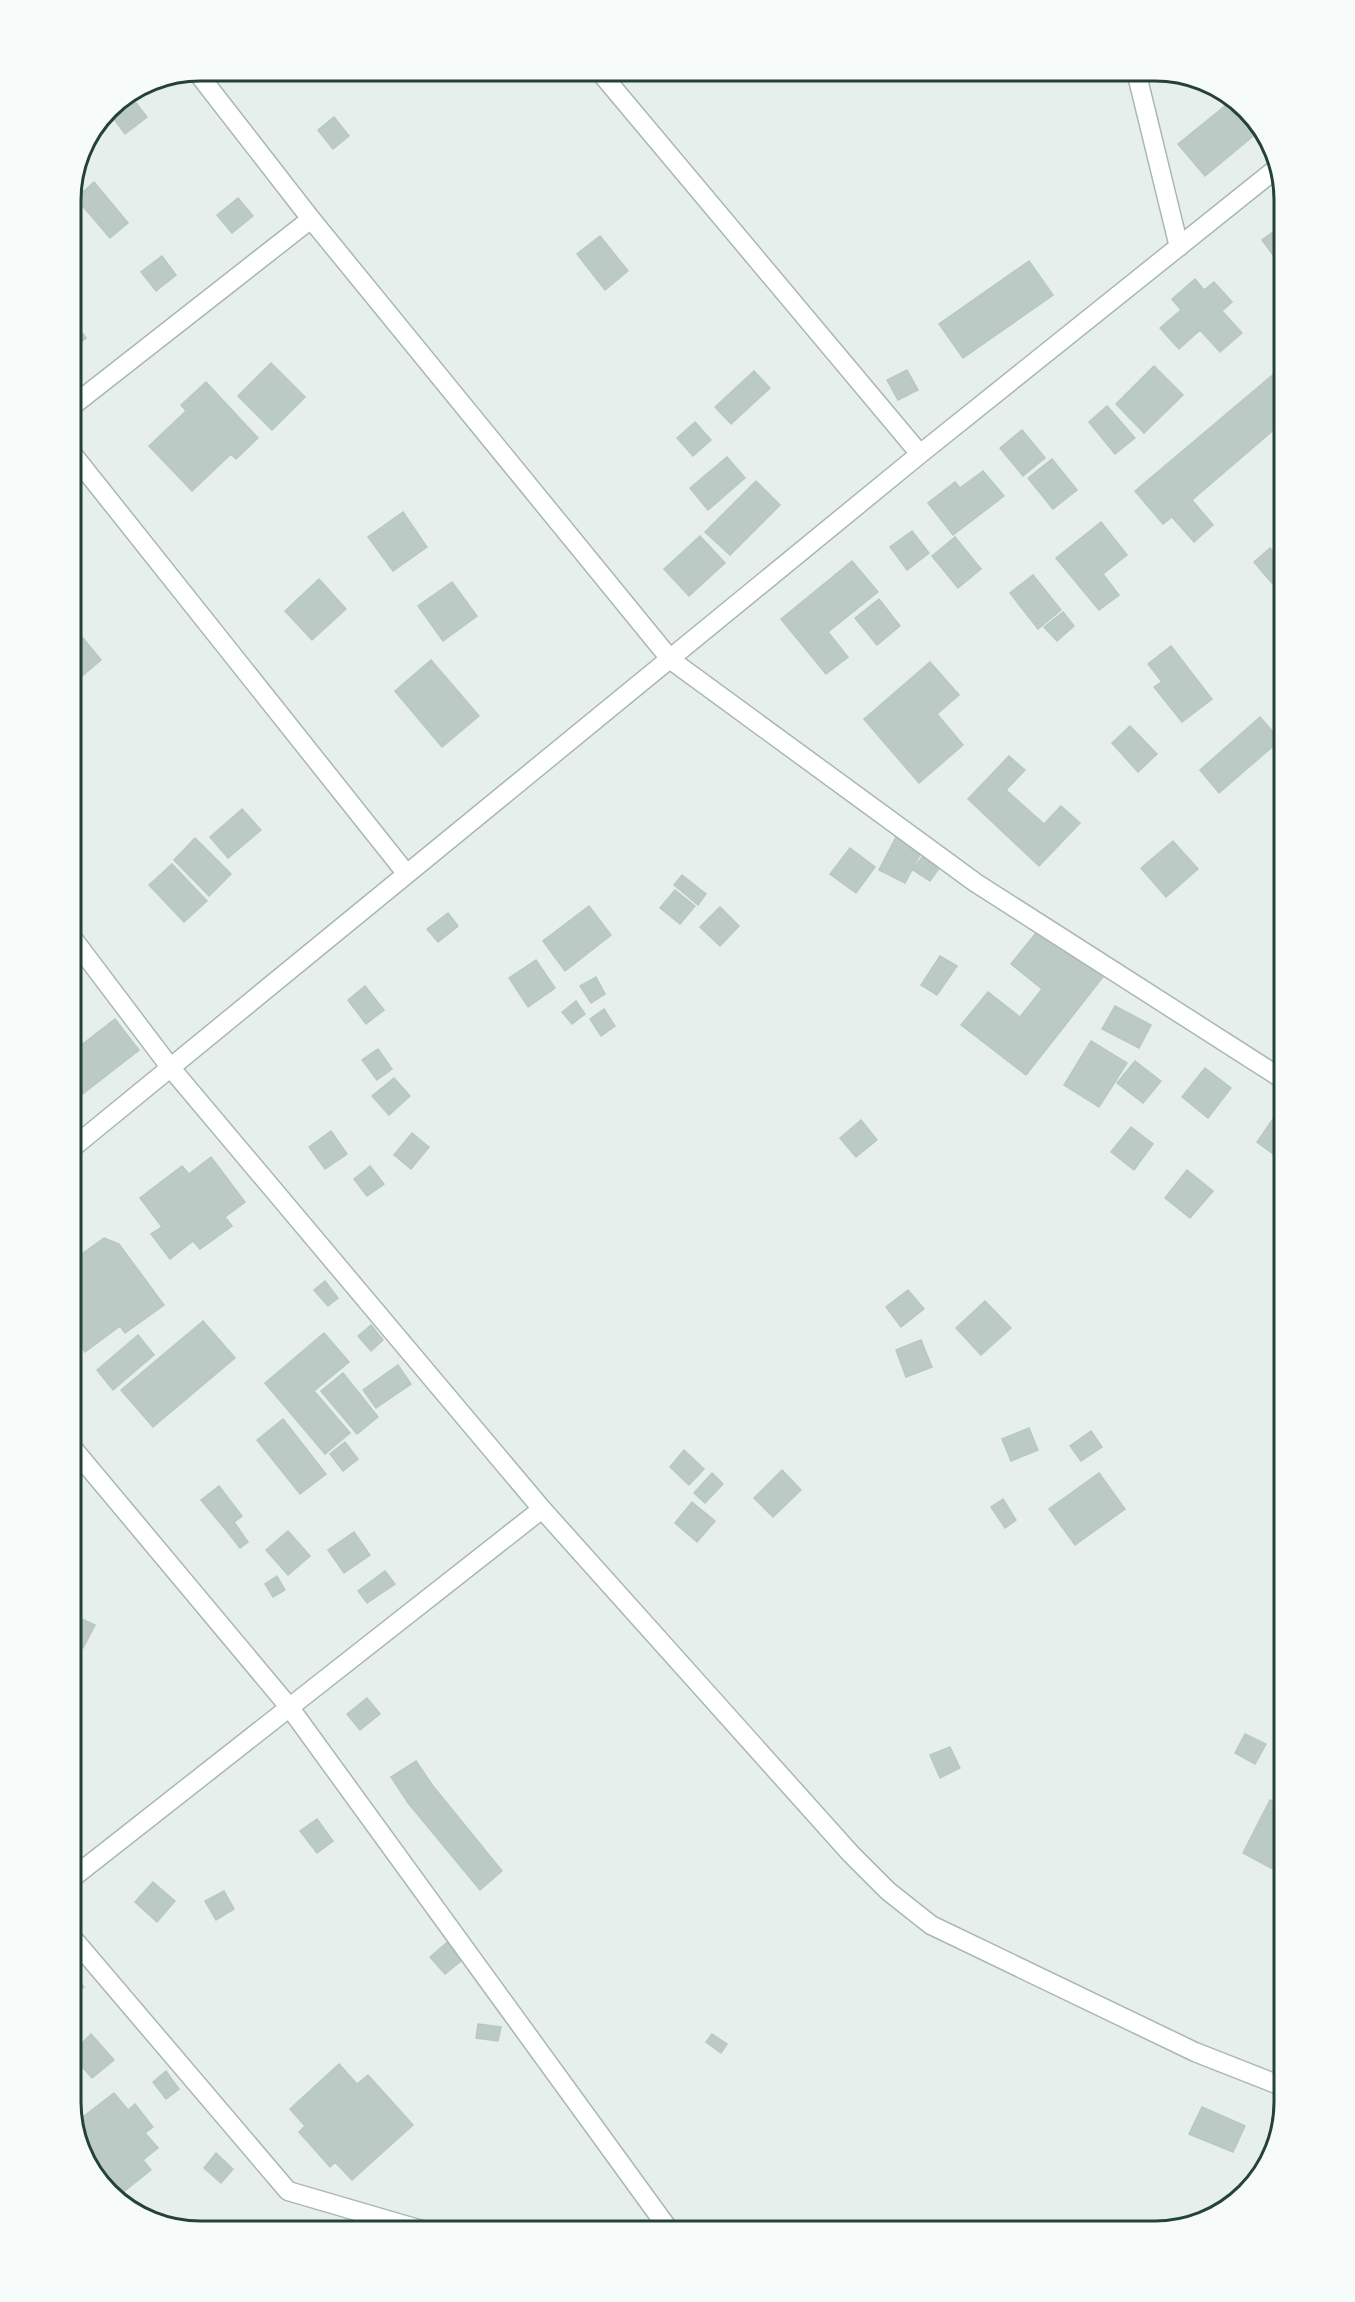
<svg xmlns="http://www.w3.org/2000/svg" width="1355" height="2302" font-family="Manrope,sans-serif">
<rect width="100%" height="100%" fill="#e6efeb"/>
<path fill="#bbcac4" stroke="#b8c9c2" stroke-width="1.5" d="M133 99 147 117 125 134 111 115Z
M1231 101 1257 133 1205 176 1178 144Z
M334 117 349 136 333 149 318 130Z
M94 182 128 223 110 238 76 198Z
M238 198 253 216 232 233 217 215Z
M1284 224V258L1279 263 1262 240Z
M600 236 628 271 605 290 577 254Z
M162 256 176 275 156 291 141 272Z
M1029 261 1053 295 963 358 939 324Z
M1195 279 1204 290 1214 282 1232 302 1222 311 1242 333 1220 352 1200 330 1179 349 1160 328 1181 310 1172 299Z
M72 319 86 338 71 350V320Z
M271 363 305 397 272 430 238 396Z
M1154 366 1183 395 1144 433 1116 404Z
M907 370 918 390 898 400 887 380Z
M754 371 770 388 731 424 715 407Z
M1275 373 1284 384V421L1192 500 1213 525 1194 542 1172 517 1163 524 1135 491Z
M206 382 258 438 236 459 231 454 192 491 149 446 186 411 181 405Z
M1107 406 1135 438 1115 454 1089 422Z
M695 422 711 440 693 456 677 438Z
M1022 430 1045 458 1023 476 1000 448Z
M727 457 745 478 708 510 690 488Z
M1052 459 1077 490 1053 509 1028 478Z
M983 471 1004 496 953 535 928 503 955 482 960 488Z
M756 481 780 505 730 555 705 532Z
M403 512 427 547 393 571 368 537Z
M1101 522 1127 555 1103 574 1119 595 1099 610 1056 558Z
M912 531 929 553 907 570 890 547Z
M700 536 725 563 689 596 664 569Z
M955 537 981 569 958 588 932 556Z
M1270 548 1284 565V597L1254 562Z
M852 561 878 592 828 632 848 657 826 674 781 619Z
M1033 575 1061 610 1038 629 1010 593Z
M319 579 346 609 312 640 285 611Z
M452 582 477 616 443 641 418 606Z
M879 599 900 626 877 645 855 618Z
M1063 612 1074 626 1057 641 1044 627Z
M82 637 101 660 81 677 71 664V646Z
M1171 646 1212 699 1182 722 1154 687 1162 682 1148 664Z
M431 660 479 716 442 747 395 691Z
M930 662 959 695 937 714 963 745 919 783 864 719Z
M1260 717 1280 740 1219 793 1200 770Z
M1130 726 1157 754 1138 772 1112 743Z
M1009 756 1025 770 1006 790 1044 824 1061 806 1080 823 1039 866 968 799Z
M242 809 261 830 228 858 210 837Z
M896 837 922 851 905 883 879 870Z
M195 838 231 874 209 896 174 860Z
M1173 841 1198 869 1166 897 1141 868Z
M850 848 875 867 856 893 830 874Z
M924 854 940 867 930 881 913 870Z
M172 864 207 901 184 922 149 885Z
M682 875 706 894 698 905 674 885Z
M675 890 695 906 680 924 660 908Z
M589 906 611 935 565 971 543 941Z
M720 907 739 926 720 946 700 927Z
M448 913 458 926 438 942 427 929Z
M1040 928 1103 977 1026 1075 961 1025 988 992 1020 1017 1042 989 1011 964Z
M940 956 957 966 937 995 921 985Z
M536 960 555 988 528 1007 509 978Z
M596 977 605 994 591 1003 580 986Z
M365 986 384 1010 366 1024 348 1000Z
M576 1001 585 1014 572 1024 562 1012Z
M1115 1006 1151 1025 1139 1048 1102 1029Z
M604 1009 615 1026 601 1036 590 1019Z
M115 1019 139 1050 71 1103V1053Z
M1091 1041 1127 1063 1099 1107 1064 1085Z
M378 1049 392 1069 377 1080 362 1060Z
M1135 1061 1161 1081 1143 1103 1117 1083Z
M1205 1068 1231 1088 1208 1118 1182 1097Z
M394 1078 410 1096 389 1115 372 1096Z
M1284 1103V1162L1257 1142Z
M861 1120 877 1140 856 1157 840 1138Z
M1131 1127 1153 1144 1134 1170 1111 1152Z
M331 1131 347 1154 325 1169 309 1147Z
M412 1133 429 1147 411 1169 394 1155Z
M211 1157 245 1202 225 1217 232 1226 200 1249 193 1241 170 1259 151 1234 162 1227 140 1198 182 1166 189 1174Z
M370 1166 384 1184 367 1196 354 1179Z
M1187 1170 1213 1191 1190 1218 1165 1198Z
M104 1238 119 1244 164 1305 125 1333 120 1326 85 1352 78 1343 71 1347V1256H79Z
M325 1281 338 1298 328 1306 314 1290Z
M908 1290 924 1309 901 1327 886 1307Z
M985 1301 1011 1328 981 1355 956 1328Z
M203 1321 235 1358 153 1427 121 1390Z
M371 1325 383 1340 371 1351 358 1336Z
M324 1333 349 1362 314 1391 350 1433 325 1454 265 1383Z
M138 1335 154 1355 113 1390 97 1370Z
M921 1340 932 1367 906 1377 896 1350Z
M398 1365 411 1384 376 1408 363 1390Z
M343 1373 378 1417 357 1434 321 1391Z
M283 1419 326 1474 300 1494 257 1440Z
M1029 1428 1038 1450 1011 1461 1002 1439Z
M1091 1431 1102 1447 1081 1461 1070 1446Z
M345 1442 358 1459 343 1471 330 1454Z
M684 1450 704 1469 689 1485 670 1467Z
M782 1470 801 1490 773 1517 754 1498Z
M712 1473 723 1484 705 1503 694 1493Z
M1099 1473 1125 1509 1075 1545 1049 1509Z
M219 1486 242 1516 225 1529 201 1500Z
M1003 1499 1016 1520 1005 1528 991 1507Z
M692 1502 715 1521 697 1542 675 1523Z
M234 1522 248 1542 240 1548 225 1529Z
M288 1531 310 1556 288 1575 266 1550Z
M354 1532 370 1555 344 1573 328 1550Z
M385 1571 395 1584 367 1603 358 1591Z
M277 1576 285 1590 273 1597 265 1584Z
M71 1614 95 1625 83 1648 71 1641Z
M367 1698 380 1714 360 1730 347 1714Z
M1245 1734 1266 1744 1255 1764 1235 1753Z
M950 1747 960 1768 940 1778 930 1755Z
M416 1761 433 1786 408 1803 391 1777Z
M433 1786 502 1871 480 1890 408 1803Z
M1270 1800 1284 1807V1875L1243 1853Z
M317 1819 333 1841 317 1853 300 1831Z
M153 1882 175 1901 157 1922 135 1902Z
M224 1891 234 1909 216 1920 205 1901Z
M451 1939 466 1957 445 1974 430 1957Z
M71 1971 84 1987 71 1997Z
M478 2024 501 2027 498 2041 476 2038Z
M91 2034 114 2060 92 2078 71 2054Z
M712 2034 727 2044 721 2053 706 2042Z
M339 2064 357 2084 368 2075 413 2125 352 2180 335 2162 330 2167 299 2132 305 2126 290 2109Z
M166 2071 179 2089 166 2099 153 2082Z
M114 2093 128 2110 135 2104 153 2127 145 2133 158 2148 143 2160 151 2170 117 2197 84 2158 75 2123Z
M1202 2107 1245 2126 1233 2152 1189 2134Z
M216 2153 233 2169 221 2183 204 2168Z
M126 2195 139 2210 137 2213 128 2210 120 2200Z"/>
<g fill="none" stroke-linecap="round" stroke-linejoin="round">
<g stroke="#a8b8b2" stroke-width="21">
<path id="minor" d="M196 71 311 219 671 660 976 883 1284 1080
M599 71 920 454
M1136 71 1179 247
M71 407 311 219
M71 452 406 873
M71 936 170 1067 542 1509 851 1854 888 1891 931 1925 1195 2052 1284 2087
M71 1149 920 454 1277 168
M71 1446 290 1708 670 2231
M71 1879 542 1509
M71 1936 288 2191 425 2231"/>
</g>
<use href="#minor" stroke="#fff" stroke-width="18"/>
</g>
<path d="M0 0H1355V2302H0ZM200 81H1155A119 119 0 0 1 1274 200V2102A119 119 0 0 1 1155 2221H200A119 119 0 0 1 81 2102V200A119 119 0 0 1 200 81Z" fill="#f7fbf9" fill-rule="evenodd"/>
<path fill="none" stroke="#24423a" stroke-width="3" d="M200 81H1155A119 119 0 0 1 1274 200V2102A119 119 0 0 1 1155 2221H200A119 119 0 0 1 81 2102V200A119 119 0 0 1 200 81Z"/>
</svg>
